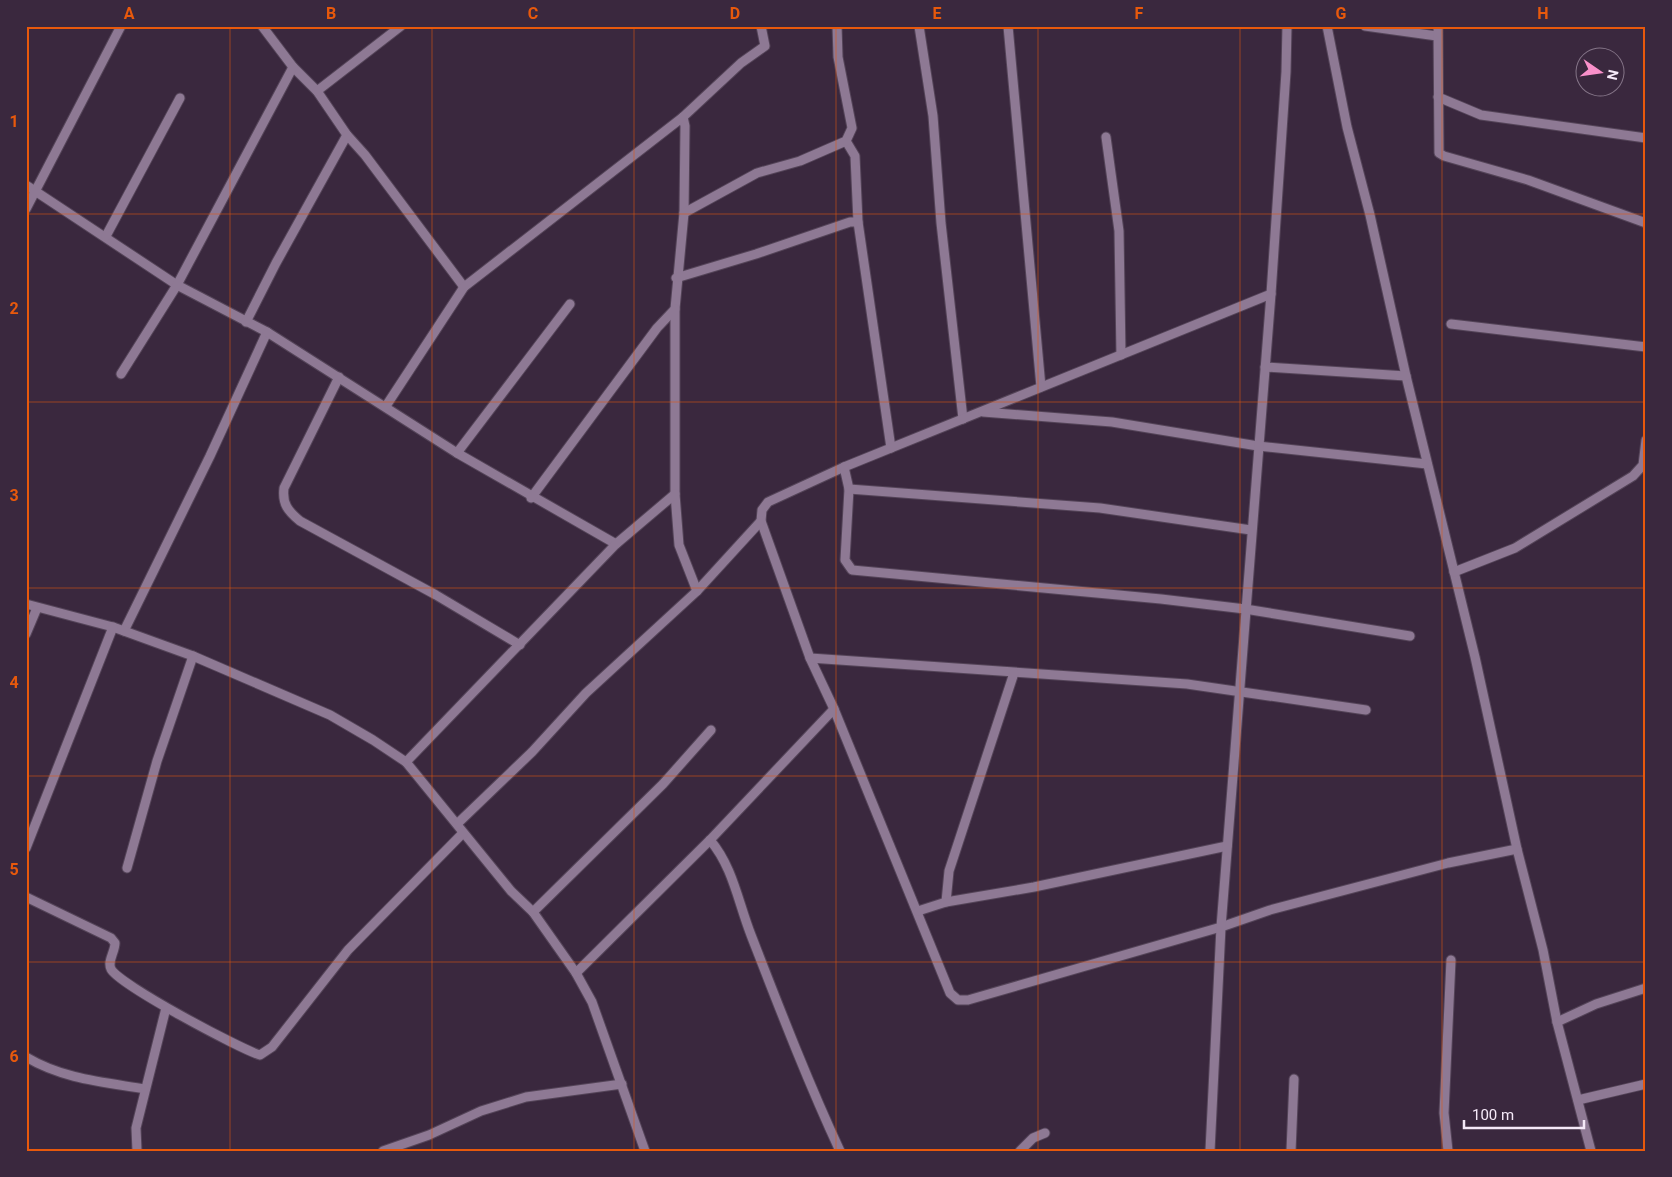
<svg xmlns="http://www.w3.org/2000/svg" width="1672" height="1177" viewBox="0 0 1672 1177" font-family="Roboto,sans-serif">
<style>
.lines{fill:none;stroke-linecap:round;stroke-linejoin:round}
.minor-casing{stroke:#544458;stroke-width:11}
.minor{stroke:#8e7994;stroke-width:9}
.grid{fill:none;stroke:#e8590c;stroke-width:1;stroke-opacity:0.55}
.neatline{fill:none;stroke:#e8590c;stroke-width:2}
.grid-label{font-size:16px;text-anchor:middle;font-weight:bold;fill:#e8590c}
</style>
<rect width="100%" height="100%" fill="#3a283e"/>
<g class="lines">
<g class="minor-casing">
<g id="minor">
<polyline points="262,26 293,67 317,91 347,135 365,155 464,287"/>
<polyline points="919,26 933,116 941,223 963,419"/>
<polyline points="1008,26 1041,387"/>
<polyline points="1327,26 1347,127 1370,215 1406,376 1475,657 1517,849 1543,950 1557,1022 1591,1151"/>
<polyline points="1365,26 1437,36"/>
<polyline points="1438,26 1439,153 1444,156 1528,180 1646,223"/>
<polyline points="317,91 401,26"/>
<polyline points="1438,97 1481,115 1646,138"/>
<polyline points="683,117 685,126 684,213 675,309 675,494 679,545 697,591"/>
<polyline points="1106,137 1119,231 1121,355"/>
<polyline points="846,141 855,156 858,222 891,448"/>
<polyline points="26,185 177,285 267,332 210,456 124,631"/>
<polyline points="26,209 121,26"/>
<polyline points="684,213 757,173 800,161 846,141 852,128 838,57 837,26"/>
<polyline points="106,236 180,98"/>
<polyline points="676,278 756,254 850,222 858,222"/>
<polyline points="1271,294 844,467 768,502 762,510 761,521 810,658 834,709 950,993 958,1000 968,1000 1221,927 1270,910 1448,863 1517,849"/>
<polyline points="246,322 276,263 347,135"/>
<polyline points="1451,324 1646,347"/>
<polyline points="267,332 457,453 616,544"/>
<polyline points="1265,367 1406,376"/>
<polyline points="121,374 177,285 293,67"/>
<path d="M339 377 284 488C282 504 288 511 300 521L436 595 520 645"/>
<polyline points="386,406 464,287 683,117 741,63 765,46 761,26"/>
<polyline points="983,412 1112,422 1258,446 1427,464"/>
<polyline points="457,453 570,304"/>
<polyline points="844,467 849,489 845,560 852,570 1161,599 1245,609 1410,636"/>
<polyline points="849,489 1100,508 1251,530"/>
<polyline points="531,498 657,328 675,309"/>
<polyline points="1454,572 1515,548 1633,476 1643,465 1646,440"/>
<polyline points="26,604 113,627 193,656 330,715 373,740 406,762 511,891 533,912 576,973 592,1002 645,1151"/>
<polyline points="26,634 37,608"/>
<polyline points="810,658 1187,684 1366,710"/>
<polyline points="406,762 616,544 675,494"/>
<polyline points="457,824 532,752 586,693 697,591 761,521"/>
<path d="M710 840C733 867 738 902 751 935 779 1007 807 1080 840 1151"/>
<polyline points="26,848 113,627"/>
<polyline points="127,868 157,761 193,656"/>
<path d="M26 897 111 938 115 943C115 952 107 961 111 969 118 984 240 1049 260 1055L272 1047 348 950 463 833"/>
<polyline points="946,902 949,871 1014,673"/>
<polyline points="918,911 946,902 1034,887 1227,846"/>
<polyline points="533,912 663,784 711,730"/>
<polyline points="576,973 710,840 834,709"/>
<polyline points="1557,1022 1596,1004 1646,988"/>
<path d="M26 1057C63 1079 103 1082 145 1089"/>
<polyline points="1578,1100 1646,1084"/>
<polyline points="137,1151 136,1128 166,1008"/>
<polyline points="383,1151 429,1135 481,1111 526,1097 622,1084"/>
<polyline points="1020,1151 1033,1138 1045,1133"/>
<polyline points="1210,1151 1221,927 1271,294 1286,72 1287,26"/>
<polyline points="1291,1151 1294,1079"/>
<polyline points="1448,1151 1444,1113 1451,960"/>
</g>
</g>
<use href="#minor" class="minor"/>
</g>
<path class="grid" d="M230 26V1151M432 26V1151M634 26V1151M836 26V1151M1038 26V1151M1240 26V1151M1442 26V1151M26 214H1646M26 402H1646M26 588H1646M26 776H1646M26 962H1646"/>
<rect width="1672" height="1177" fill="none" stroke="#3a283e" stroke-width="55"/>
<g transform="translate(1600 72) rotate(103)"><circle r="24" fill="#3a283e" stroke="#857588"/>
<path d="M0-4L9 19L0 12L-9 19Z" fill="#f990ca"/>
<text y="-8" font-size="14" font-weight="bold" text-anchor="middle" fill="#f5e9f8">N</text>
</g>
<path d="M1464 1120v8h120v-8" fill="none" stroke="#f5e9f8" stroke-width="2.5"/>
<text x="1472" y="1120" font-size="15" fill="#f5e9f8" stroke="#3a283e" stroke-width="4" paint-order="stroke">100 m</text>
<rect x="28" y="28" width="1616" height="1122" class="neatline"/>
<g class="grid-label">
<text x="129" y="19">A</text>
<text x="331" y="19">B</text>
<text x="533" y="19">C</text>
<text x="735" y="19">D</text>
<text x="937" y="19">E</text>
<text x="1139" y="19">F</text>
<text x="1341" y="19">G</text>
<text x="1543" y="19">H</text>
<text x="14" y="127">1</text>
<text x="14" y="314">2</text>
<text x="14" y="501">3</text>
<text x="14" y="688">4</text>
<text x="14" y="875">5</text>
<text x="14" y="1062">6</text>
</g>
</svg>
